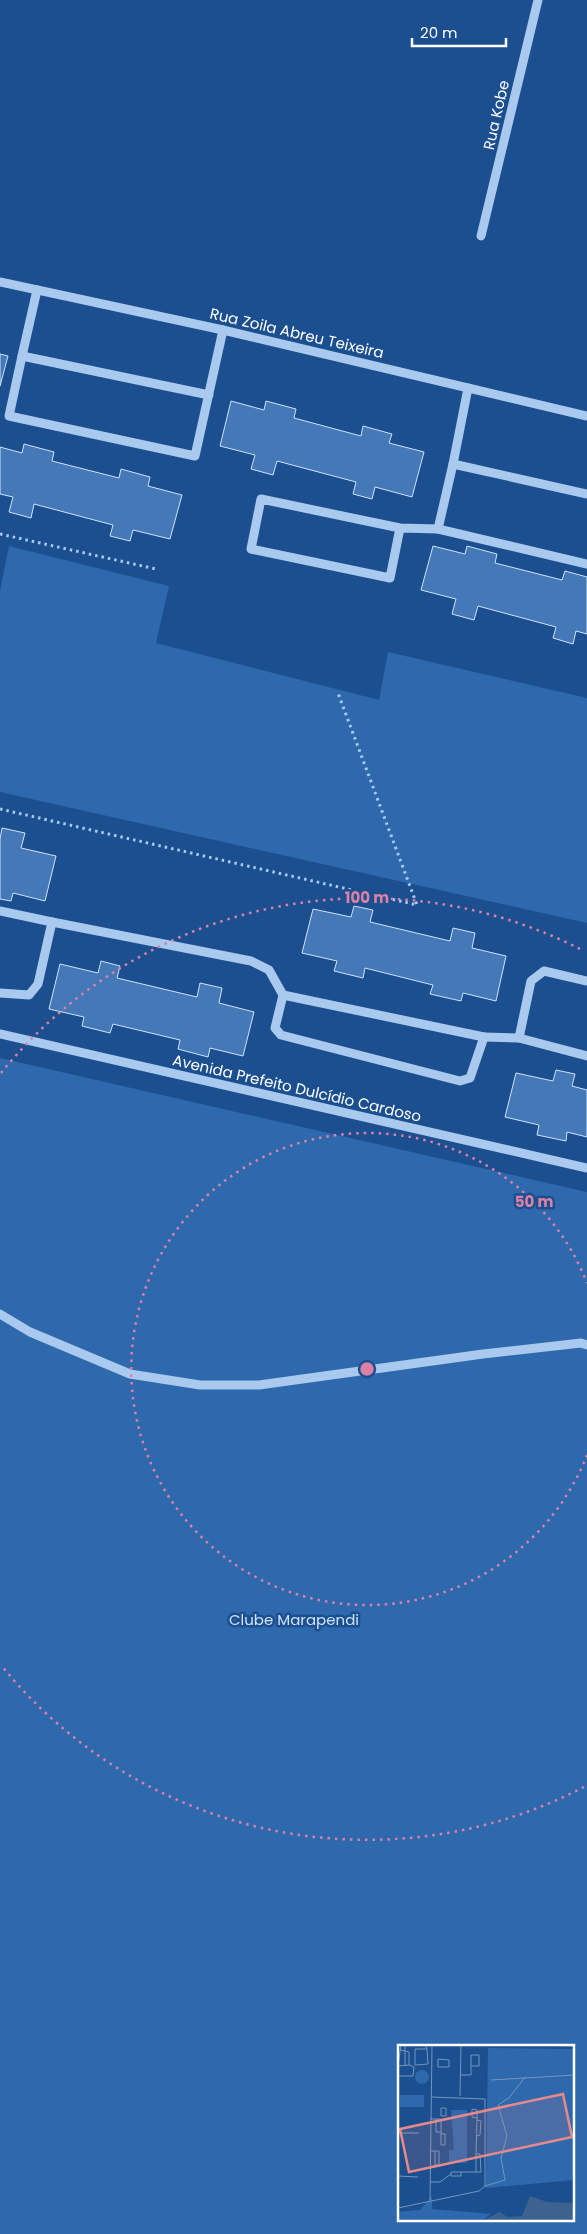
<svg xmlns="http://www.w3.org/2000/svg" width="587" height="2234" viewBox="0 0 587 2234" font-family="Poppins,sans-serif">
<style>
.green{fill:#2e69ad;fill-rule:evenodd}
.building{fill:#4478b7;stroke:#cfe3fa}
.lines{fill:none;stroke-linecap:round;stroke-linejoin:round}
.path{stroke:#a9c9ee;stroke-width:3;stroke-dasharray:2.5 4;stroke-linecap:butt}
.minor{stroke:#a9c9ee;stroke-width:9}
.ring{fill:none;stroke:#dd80a5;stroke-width:2.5;stroke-dasharray:2.5 5}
.labels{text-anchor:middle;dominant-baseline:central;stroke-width:5;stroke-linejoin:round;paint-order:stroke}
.street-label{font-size:15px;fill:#fff;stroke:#1b4f8f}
.park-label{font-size:15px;fill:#cfe3fa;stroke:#1b4f8f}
.inset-road{fill:none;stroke:#7695bc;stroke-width:1}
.view{fill:#e88989;fill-opacity:0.15;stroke:#e88989;stroke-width:2.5}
.inset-edge{fill:none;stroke:#fff;stroke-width:2.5}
.centre{fill:#dd80a5;stroke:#1b4f8f;stroke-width:2.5}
.ring-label{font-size:15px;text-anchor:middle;font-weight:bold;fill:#dd80a5;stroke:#1b4f8f;stroke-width:5;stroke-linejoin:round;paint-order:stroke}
</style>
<rect width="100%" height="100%" fill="#1b4f8f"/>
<g class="green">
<polygon points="9,546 169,586 156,643 379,700 388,652 587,698 587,923 0,792 0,591"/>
<path d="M0 1058 587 1192V2234H0ZM400 2046H573V2220H400Z"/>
</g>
<g class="building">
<polygon points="0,354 8,356 0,386"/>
<polygon points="231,401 264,410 266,401 296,409 294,418 361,436 363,426 392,434 389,443 424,452 412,497 375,487 372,499 353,494 356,482 277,461 273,475 251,469 255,455 220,446"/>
<polygon points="24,444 54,452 52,461 119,478 121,469 150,477 148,486 182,495 170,539 133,530 130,541 110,536 113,525 34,504 31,518 9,512 13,497 0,494 0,447 22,453"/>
<polygon points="433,546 465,554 467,546 497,554 495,563 562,580 565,571 587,577 587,634 576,631 573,644 553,638 556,627 478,606 474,620 452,614 456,599 421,590"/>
<polygon points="2,828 25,833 21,848 56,856 45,901 13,893 11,901 0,899 0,839"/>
<polygon points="354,906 373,910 370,922 450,941 453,928 475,933 472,948 506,956 496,1001 463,993 461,1001 430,994 433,985 365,968 363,978 334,971 337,961 302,953 313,909 351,917"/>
<polygon points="101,961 120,966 117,978 197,997 200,983 222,988 219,1003 254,1012 243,1056 210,1048 208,1057 178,1049 180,1040 113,1024 110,1033 82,1026 84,1017 49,1009 60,964 98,973"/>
<polygon points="556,1070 575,1074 572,1086 587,1090 587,1137 567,1132 566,1141 537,1135 539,1125 505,1117 516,1073 553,1081"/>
</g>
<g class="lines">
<g class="path">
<polyline points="0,534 156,569"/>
<polyline points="0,809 417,905 338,693"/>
</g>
<g class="minor">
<polyline points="481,236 538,0"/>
<polyline points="0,282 223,330 587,416"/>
<polyline points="22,356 37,290"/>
<polyline points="209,395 22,356 9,416 195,456 223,330"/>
<polyline points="453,464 468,388"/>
<polyline points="587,494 453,464 438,529 587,564"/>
<polyline points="400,528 390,578 251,549 261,499 400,528 438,529"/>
<polyline points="0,911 52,922 38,984 29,995 0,993"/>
<polyline points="52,922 251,961 269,970 283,995 275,1028 281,1035 460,1081 470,1078 484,1037 283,995"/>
<polyline points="0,1034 587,1168"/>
<polyline points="484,1037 519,1038 587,1056"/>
<polyline points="519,1038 531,981 544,971 587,981"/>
<polyline points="0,1314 30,1332 130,1374 200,1385 259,1385 483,1354 581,1343 587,1345"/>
</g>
</g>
<g class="ring">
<path d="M587 1455A236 236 0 1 1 587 1283"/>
<path d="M584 1787A471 471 0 0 1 1 1665M1 1073A471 471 0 0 1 584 951"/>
</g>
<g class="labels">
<g class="street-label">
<text transform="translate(496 115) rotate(-77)">Rua Kobe</text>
<text transform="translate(297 333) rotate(13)">Rua Zoila Abreu Teixeira</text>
<text transform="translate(297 1088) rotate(13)">Avenida Prefeito Dulcídio Cardoso</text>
</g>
<g class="park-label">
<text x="294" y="1619">Clube Marapendi</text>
</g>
</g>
<g transform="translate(398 2045)">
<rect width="176" height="176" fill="#1b4f8f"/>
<path d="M90 3 176 4V135L88 143ZM17 32a7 7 0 1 1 14 0a7 7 0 1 1-14 0ZM2 50H26V62H2ZM53 65H69V118H51V105H56ZM34 151V164L93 169 84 176H0V167L22 165Z" fill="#2e69ad"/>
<path d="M132 151 149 157 176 158V176H84L101 167 110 172 124 171Z" fill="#3c6290"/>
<path class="inset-road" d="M27 0 29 4 30 19 17 20V4H29M141 0 177 1M73 10H81V21H73ZM40 14 51 15V22H40ZM0 21 11 20V7L3 5M0 21 3 0M7 21V0M63 30H73V21M0 31H15L16 22 11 20M93 35 177 30M62 51 63 0M43 63H48V71H43ZM79 73 74 72V64L79 65V75M32 74H43V87H38V74M43 87V100H47V89H43M0 88H21M79 91 82 90 83 76M32 106H41V120H37V106M78 109 79 75 83 76M53 127H63V131H53ZM63 127H83L82 109H78V127M0 131 20 132M32 137H42L53 129M87 141 107 135 103 113 109 91 100 60 111 53 127 32M32 155 34 0M0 163 81 146 87 141V54L33 52"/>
<path class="view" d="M165 49 174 92 11 127 2 84Z"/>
<rect width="176" height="176" class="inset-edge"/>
</g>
<circle cx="367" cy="1369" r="8" class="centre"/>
<g class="ring-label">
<text x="367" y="903">100 m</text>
<text x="534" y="1207">50 m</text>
</g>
<path d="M412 38v8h94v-8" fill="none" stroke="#ffffff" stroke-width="2.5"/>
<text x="420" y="38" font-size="15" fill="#ffffff" stroke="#1b4f8f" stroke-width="4" paint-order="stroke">20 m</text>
</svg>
